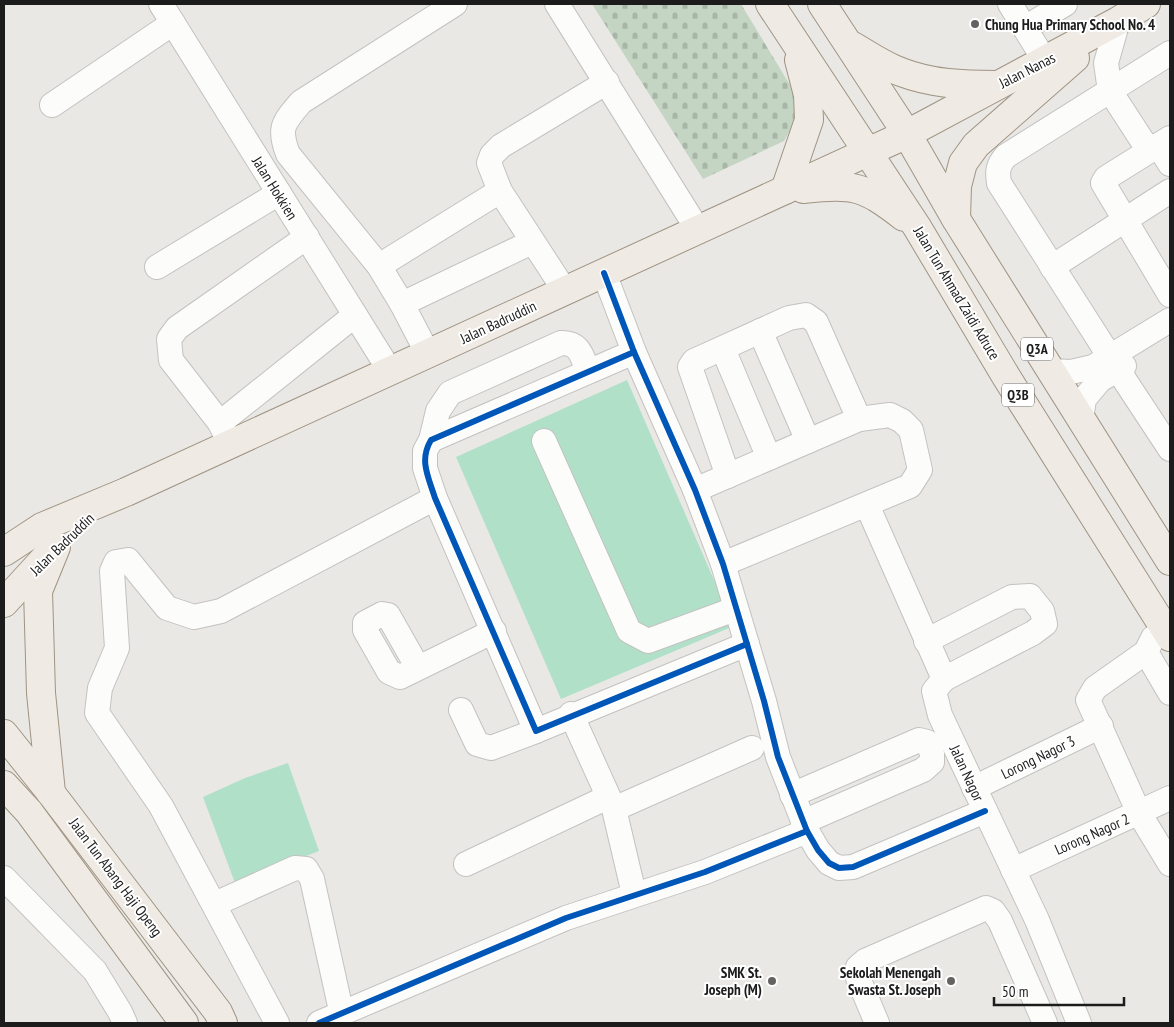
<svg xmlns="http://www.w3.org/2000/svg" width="1174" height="1027" viewBox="0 0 1174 1027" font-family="'PT Sans Narrow',sans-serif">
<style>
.cemetery{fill:url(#cemetery-stones)}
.pitch{fill:#b1e0c9}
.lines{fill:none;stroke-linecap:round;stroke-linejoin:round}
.minor-casing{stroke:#c3c2c1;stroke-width:26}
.major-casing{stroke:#9f9483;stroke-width:30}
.minor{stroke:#fcfcfb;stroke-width:24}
.major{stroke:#efeae3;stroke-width:28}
.cycleway-casing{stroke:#fff;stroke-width:9}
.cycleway{stroke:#0057b8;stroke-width:6}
.poi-dot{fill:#646362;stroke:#fff;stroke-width:2}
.labels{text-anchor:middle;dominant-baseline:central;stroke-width:4;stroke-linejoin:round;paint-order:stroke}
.shield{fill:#fff;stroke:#606060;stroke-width:1}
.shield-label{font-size:14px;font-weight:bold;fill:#1c1c1c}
.poi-label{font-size:15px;font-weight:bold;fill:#1c1c1c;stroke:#fff;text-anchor:end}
.street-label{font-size:15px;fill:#1c1c1c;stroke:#fff}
</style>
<defs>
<pattern id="cemetery-stones" width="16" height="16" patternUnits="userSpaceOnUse" patternTransform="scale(1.25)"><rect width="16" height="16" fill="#c4d5c3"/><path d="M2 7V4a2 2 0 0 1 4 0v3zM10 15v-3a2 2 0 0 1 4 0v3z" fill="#a8b6a7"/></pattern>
</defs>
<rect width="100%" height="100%" fill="#eae8e5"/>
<polygon class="cemetery" points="592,4 741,4 796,95 796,120 784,141 703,179"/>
<g class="pitch">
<polygon points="627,380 734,626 561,699 456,457"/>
<polygon points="288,763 319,851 235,883 203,797 245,778"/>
</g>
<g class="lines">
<g class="minor-casing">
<g id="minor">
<polyline points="161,4 390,371"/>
<polyline points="557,4 698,230"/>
<polyline points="1010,4 1045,61"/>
<polyline points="1118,21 1106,63 1110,91 1149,151"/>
<polyline points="1025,28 1065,4"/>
<polyline points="52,105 173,23"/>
<polyline points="1170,138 1106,178 1103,183 1170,295"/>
<polyline points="1158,145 1170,164"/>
<polyline points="379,266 500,191"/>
<polyline points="157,267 279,193"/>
<polyline points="1052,267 1170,191"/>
<polyline points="604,273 634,352 695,490 723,564 764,701 778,757 807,831 818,850 829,863 839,868 853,867 985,811"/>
<polyline points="565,291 500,191 489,163 492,155 501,146 607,82"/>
<polyline points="402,304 532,242"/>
<polyline points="760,331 808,441"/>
<polyline points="723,349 769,458"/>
<path d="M428 354 402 304 379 266 288 154C278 128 283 123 301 102L455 4"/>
<path d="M1110 357 999 183C997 171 998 165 1006 156L1170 53"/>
<polyline points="1118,370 1170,449"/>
<path d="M588 371C582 357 580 342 561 343L450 393 438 411 431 440 425 451V468L435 498 536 731 747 644"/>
<polyline points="1050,371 1071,372 1093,367 1170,320"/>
<polyline points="1081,420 1084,399 1100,380 1124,366"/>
<polyline points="220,423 355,315"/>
<polyline points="431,440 634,352"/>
<polyline points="544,441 629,631 648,641 735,609"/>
<polyline points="230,444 220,423 171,360 169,339 177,328 307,237"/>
<polyline points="728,476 690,367 694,361 789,318 806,315 816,322 859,419"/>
<polyline points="695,490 859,419 890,415 902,421 911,430 920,470 910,486 723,564"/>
<polyline points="867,505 944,679 934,691 940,715 1037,920 1079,1023"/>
<polyline points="1153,638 1146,652 1170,693"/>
<polyline points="926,641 1012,597 1030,596 1042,611 1045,624 1033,633 944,679"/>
<polyline points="1146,652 1095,688 1088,700 1139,813 1170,864"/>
<polyline points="418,668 388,615 382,614 365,623 365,630 389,672 400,677 494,631"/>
<polyline points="461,710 477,744 491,748 536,731"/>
<polyline points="571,714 614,809 634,894"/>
<polyline points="974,788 1101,726"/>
<polyline points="792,795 919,740 927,742 932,753 932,762 923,770 803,822"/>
<polyline points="614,809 752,748"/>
<polyline points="466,864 608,797"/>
<polyline points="1013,870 1170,798"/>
<polyline points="4,878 95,971 120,1012 125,1023"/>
<polyline points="215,904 295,868 306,869 312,879 342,1015"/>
<polyline points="277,1023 161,806 97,713 100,688 117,648 112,571 116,562 128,560 167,608 194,617 221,611 435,498"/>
<polyline points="319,1023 566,918 705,872 807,831"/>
<polyline points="877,1023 858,978 858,967 865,961 986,908 993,911 1000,921 1045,1023"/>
</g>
</g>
<g class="major-casing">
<g id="major">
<polyline points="770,4 917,227 1007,378 1170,637"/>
<polyline points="822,4 907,134 956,219 1170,561"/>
<path d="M853 46C868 55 884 66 901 72 932 84 963 85 997 85"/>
<path d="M803 189C855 184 862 185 904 217"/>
<polyline points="785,190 809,120 808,95 799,60"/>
<polyline points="956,219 957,186 963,163 976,145 1075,58"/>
<polyline points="4,552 42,527 126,492 907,134 1118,21 1146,4"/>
<polyline points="4,603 46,557"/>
<polyline points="4,734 51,793 218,1012 223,1023"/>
<polyline points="4,785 29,812 184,1023"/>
<polyline points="51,793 41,693 38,591 56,547"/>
</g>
</g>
<use href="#minor" class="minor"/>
<use href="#major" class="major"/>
<g class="cycleway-casing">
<g id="cycleway">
<polyline points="604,273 634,352 695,490 723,564 764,701 778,757 807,831 818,850 829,863 839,868 853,867 985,811"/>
<path d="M634 352 431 440C419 460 428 476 435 498L536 731 747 644"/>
<polyline points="319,1023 566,918 705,872 807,831"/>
</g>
</g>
<use href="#cycleway" class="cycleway"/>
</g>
<g class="poi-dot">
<circle cx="975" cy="24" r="5"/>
<circle cx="772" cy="981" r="5"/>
<circle cx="951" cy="981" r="5"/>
</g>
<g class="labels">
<g class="shield">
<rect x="1021" y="337.5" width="32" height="23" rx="4"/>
<rect x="1002" y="383.5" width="32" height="23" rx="4"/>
</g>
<g class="shield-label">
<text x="1037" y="349">Q3A</text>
<text x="1018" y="395">Q3B</text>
</g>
<g class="poi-label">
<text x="985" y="24" text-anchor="start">Chung Hua Primary School No. 4</text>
<text x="762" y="972">SMK St.<tspan x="762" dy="17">Joseph (M)</tspan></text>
<text x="941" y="972">Sekolah Menengah<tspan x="941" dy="17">Swasta St. Joseph</tspan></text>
</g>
<g class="street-label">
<text transform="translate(1027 70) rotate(-27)">Jalan Nanas</text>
<text transform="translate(275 188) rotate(58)">Jalan Hokkien</text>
<text transform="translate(957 293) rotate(59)">Jalan Tun Ahmad Zaidi Adruce</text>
<text transform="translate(498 322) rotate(-25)">Jalan Badruddin</text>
<text transform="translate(62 544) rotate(-44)">Jalan Badruddin</text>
<text transform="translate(1038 757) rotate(-26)">Lorong Nagor 3</text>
<text transform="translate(967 773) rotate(65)">Jalan Nagor</text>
<text transform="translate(1092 834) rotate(-24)">Lorong Nagor 2</text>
<text transform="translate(116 877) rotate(53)">Jalan Tun Abang Haji Openg</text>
</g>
</g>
<rect width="1174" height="1027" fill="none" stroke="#1c1c1c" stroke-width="10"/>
<path d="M994 997v8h130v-8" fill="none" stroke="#1c1c1c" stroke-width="2.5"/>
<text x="1002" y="997" font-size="15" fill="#1c1c1c" stroke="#ffffff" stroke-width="4" paint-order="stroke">50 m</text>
</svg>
